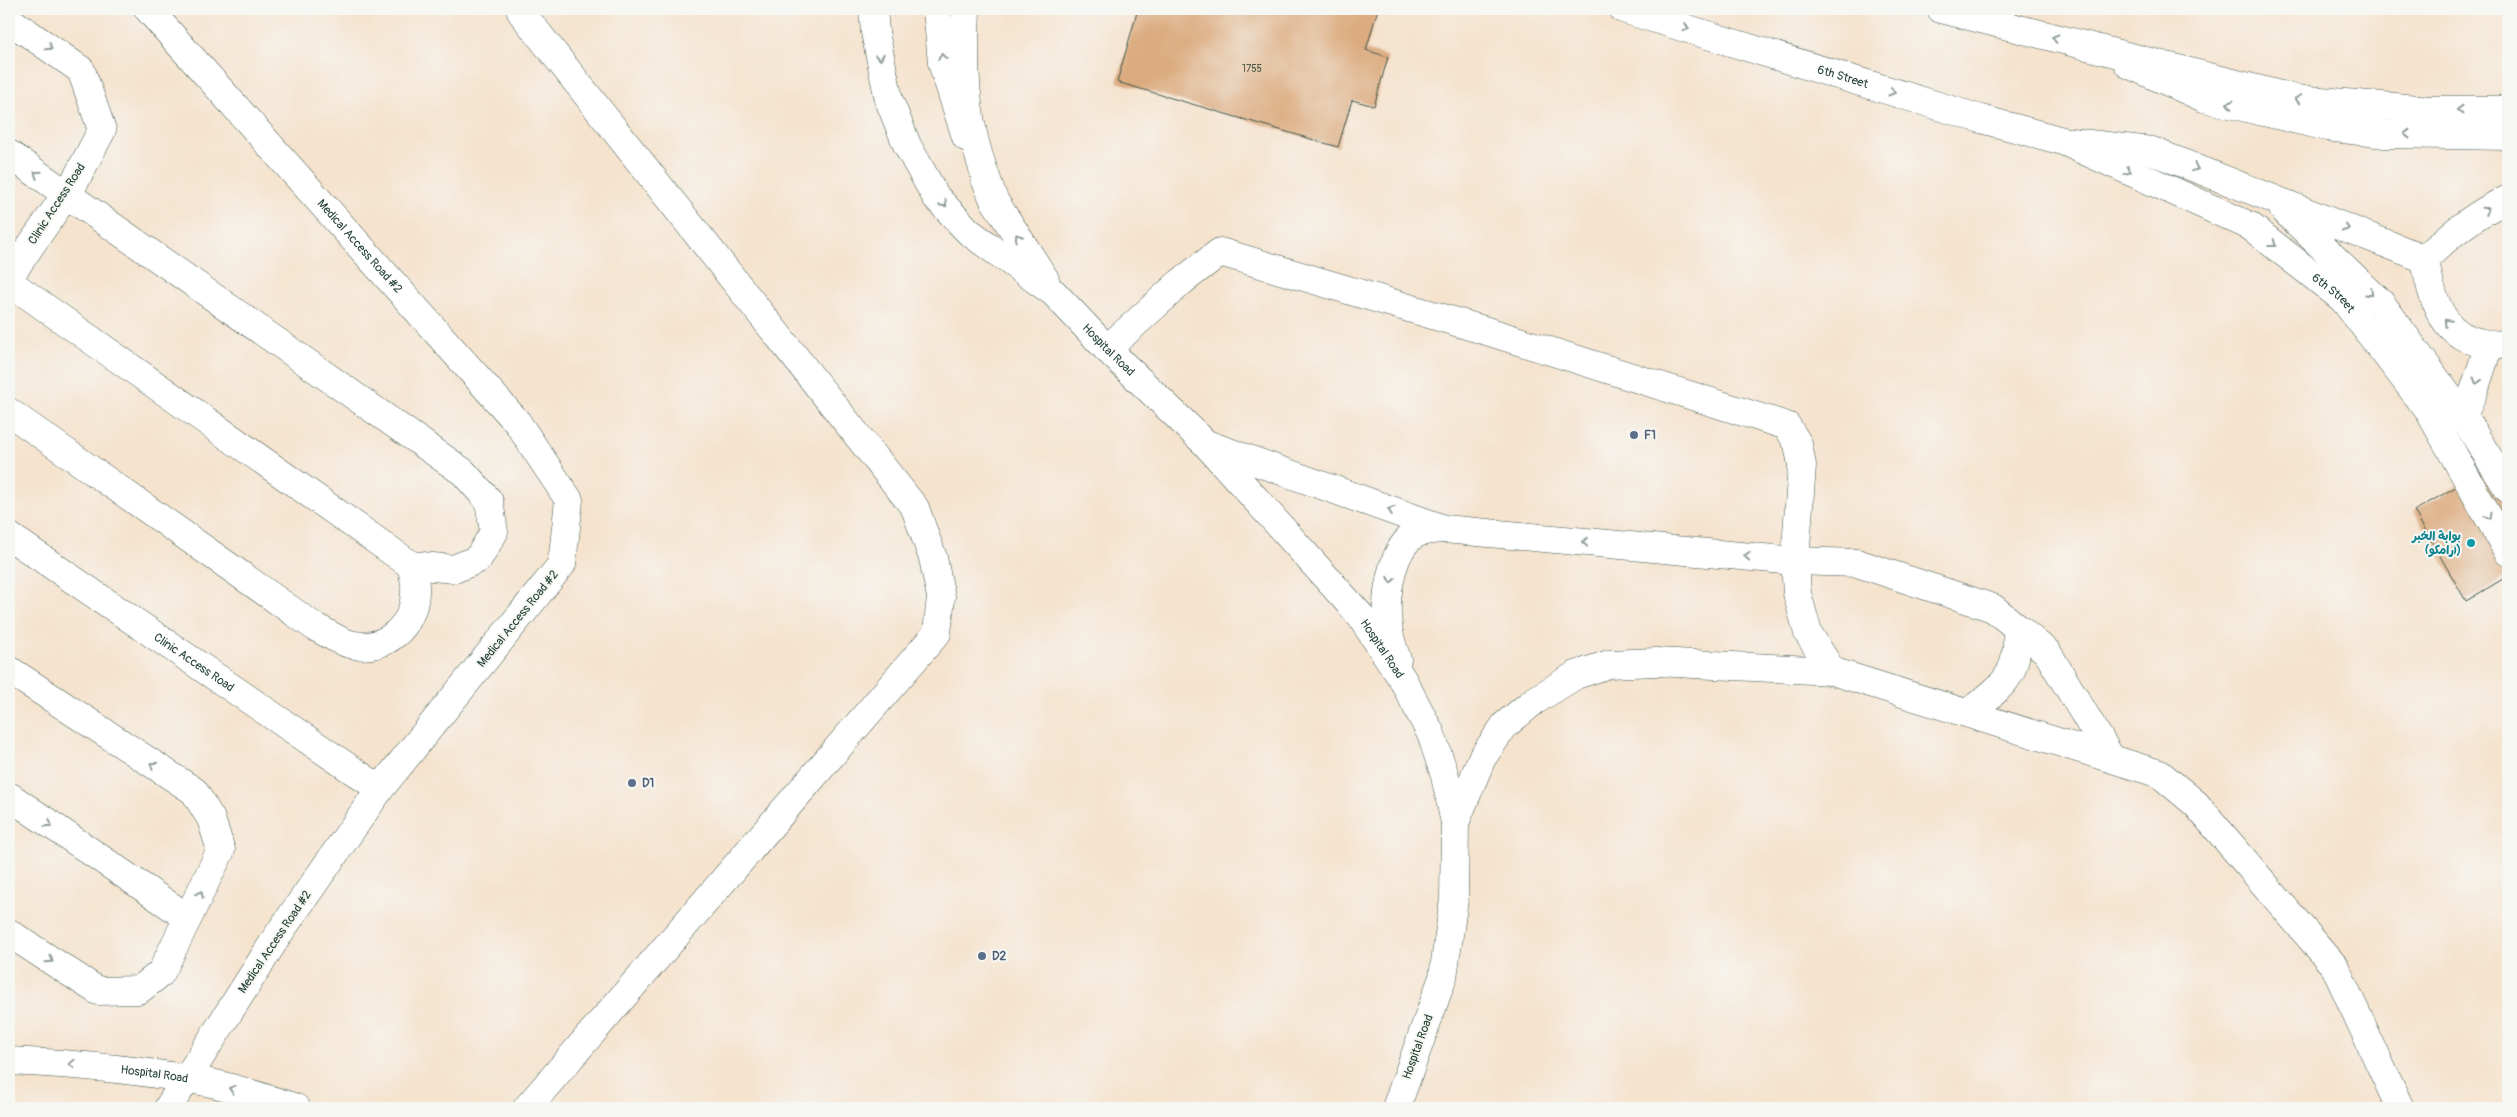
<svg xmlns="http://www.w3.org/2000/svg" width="2517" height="1117" viewBox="0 0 2517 1117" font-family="Pangolin,'Playpen Sans Arabic',sans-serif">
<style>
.building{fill:#dcab7f}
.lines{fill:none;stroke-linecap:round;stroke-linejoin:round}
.minor-casing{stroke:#3f564b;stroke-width:29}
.major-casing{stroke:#3f564b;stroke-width:29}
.minor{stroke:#fff;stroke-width:28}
.major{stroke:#fff;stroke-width:28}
.oneway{stroke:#8f9e9a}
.service-dot{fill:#5c6f8a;stroke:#f6f6f2;stroke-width:2}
.culture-dot{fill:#0f9aa8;stroke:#f6f6f2;stroke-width:2}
.labels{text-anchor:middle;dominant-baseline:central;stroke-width:4;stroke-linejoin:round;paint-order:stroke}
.number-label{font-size:10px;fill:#4e5847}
.street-label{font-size:12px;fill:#1f3d34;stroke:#f6f6f2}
.service-label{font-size:12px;font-weight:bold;fill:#4e5e75;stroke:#f6f6f2;text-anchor:start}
.culture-label{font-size:12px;font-weight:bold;fill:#0d838f;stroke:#f6f6f2;text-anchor:end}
</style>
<rect width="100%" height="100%" fill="#f6f6f2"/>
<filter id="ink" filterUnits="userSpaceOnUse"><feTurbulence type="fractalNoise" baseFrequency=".02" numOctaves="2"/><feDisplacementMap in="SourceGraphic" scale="10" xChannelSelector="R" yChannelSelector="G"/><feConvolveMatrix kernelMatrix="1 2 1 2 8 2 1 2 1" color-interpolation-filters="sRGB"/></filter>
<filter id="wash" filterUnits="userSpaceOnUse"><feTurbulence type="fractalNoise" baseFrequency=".0096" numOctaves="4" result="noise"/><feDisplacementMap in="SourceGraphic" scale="20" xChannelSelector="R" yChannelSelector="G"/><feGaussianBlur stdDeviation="1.12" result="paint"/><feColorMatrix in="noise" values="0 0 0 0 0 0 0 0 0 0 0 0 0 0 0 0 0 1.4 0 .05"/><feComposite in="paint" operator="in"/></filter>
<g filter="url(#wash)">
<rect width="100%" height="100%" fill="#f5e3ce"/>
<g id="blocks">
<g class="building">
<polygon points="1138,9 1378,9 1366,50 1388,57 1374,106 1352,100 1338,147 1117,82"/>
<polygon points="2508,457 2508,576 2466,601 2414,511"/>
</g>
</g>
</g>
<g filter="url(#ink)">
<use href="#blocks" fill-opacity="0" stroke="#3f564b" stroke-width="1"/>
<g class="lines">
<g class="minor-casing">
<g id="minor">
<path id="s1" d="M148 9 517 422 569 500 562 564 380 789 280 932 168 1108"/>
<path id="s2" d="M873 9 875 32 889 100 907 145 936 197 969 232 1054 293 1107 349 1206 444 1359 614 1403 680 1431 734 1445 776 1455 823 1454 899 1443 977 1396 1108"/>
<polyline points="937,9 942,63 966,137"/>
<polyline points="521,12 915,508 933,558 941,597 937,633 527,1108"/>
<polyline points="9,20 81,70 102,130 74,183 9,277"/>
<polyline points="2128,64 2204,98 2327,127 2385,134 2508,136"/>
<path d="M2071 142 2152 151 2425 259C2450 234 2476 213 2508 199"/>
<polyline points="9,154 463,472 489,501 494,532 478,559 454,569 411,565 9,282"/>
<polyline points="985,179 994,200 1045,279"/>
<polyline points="2283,209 2381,303 2463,416 2508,489"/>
<path d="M2425 259C2433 310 2448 349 2508 344"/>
<polyline points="1107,349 1181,282 1220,252 1490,332 1787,426 1798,444 1802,465 1795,561 1797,593 1808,633 1832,671"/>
<path d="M9 412 315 627C326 632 338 641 350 644 385 653 414 626 415 592 416 583 413 573 411 565"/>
<polyline points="2463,416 2474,391 2489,345"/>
<polyline points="1209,445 1444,529 1795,561 1857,563 1993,608 2047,652 2111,758"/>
<path id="s3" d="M9 536 380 789"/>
<path d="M1397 659C1393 648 1389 636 1388 625 1384 599 1391 550 1414 535 1423 529 1435 530 1444 529"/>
<polyline points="9,670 194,791 211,819 221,850 161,973 139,990 98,991 9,933"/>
<path d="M1969 712C2004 685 2019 676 2017 628"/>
<polyline points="9,796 188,918"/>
<polyline points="1455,823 1482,758 1505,725 1534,701 1576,675 1609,664 1656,662 1832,671 2160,774 2196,804 2335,967 2400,1108"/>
<path id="s4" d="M9 1061C77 1064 144 1070 211 1083 240 1089 268 1099 296 1108"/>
</g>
</g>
<g class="major-casing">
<g id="major">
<path d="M966 9C964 53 964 95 974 138 979 159 987 180 994 200"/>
<path id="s5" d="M1623 9 1981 119 2063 141 2250 226 2343 299 2429 411 2508 552"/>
<polyline points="1941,9 2296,99 2431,110 2508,110"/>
</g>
</g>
<use href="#minor" class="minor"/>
<use href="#major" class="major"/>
</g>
<defs><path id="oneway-chevron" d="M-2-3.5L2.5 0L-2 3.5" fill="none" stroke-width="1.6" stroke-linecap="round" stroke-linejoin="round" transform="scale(1.25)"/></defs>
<g class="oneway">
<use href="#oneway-chevron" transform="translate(1686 28) rotate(17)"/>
<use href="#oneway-chevron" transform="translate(2055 38) rotate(-166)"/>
<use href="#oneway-chevron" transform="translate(49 47) rotate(35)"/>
<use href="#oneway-chevron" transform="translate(880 57) rotate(79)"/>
<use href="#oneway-chevron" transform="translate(942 57) rotate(-97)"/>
<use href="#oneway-chevron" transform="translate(1892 92) rotate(17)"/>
<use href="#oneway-chevron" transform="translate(2298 99) rotate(-171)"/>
<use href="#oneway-chevron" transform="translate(2230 104) rotate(-167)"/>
<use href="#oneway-chevron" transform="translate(2460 110) rotate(180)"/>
<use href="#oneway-chevron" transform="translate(2407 134) rotate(-180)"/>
<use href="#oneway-chevron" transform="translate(2195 168) rotate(22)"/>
<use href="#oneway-chevron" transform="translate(2128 171) rotate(24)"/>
<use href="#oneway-chevron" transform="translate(37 174) rotate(-145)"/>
<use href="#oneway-chevron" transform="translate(944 204) rotate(47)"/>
<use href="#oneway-chevron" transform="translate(2486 210) rotate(-33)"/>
<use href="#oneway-chevron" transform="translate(2346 228) rotate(21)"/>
<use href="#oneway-chevron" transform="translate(1018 237) rotate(-123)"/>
<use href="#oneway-chevron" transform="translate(2273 244) rotate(38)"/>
<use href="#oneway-chevron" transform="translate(2370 293) rotate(44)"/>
<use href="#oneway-chevron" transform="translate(2447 322) rotate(-133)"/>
<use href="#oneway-chevron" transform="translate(2477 381) rotate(107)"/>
<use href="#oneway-chevron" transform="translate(1391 510) rotate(-160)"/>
<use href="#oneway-chevron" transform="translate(2489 516) rotate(60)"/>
<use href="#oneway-chevron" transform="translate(1585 542) rotate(-175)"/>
<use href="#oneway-chevron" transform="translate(1747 556) rotate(-175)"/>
<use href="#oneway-chevron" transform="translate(1391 580) rotate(100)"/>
<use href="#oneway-chevron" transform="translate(153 765) rotate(-147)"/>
<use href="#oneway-chevron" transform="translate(49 824) rotate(34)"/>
<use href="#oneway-chevron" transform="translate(200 894) rotate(-64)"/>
<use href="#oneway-chevron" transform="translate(50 960) rotate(33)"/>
<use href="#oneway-chevron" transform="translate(72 1064) rotate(-177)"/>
<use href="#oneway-chevron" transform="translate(232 1089) rotate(-164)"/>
</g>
</g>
<g class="service-dot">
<circle cx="1634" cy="435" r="5"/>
<circle cx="632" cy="783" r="5"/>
<circle cx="982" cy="956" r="5"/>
</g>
<circle class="culture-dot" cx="2471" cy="543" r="5"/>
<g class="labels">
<g class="number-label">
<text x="1252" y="69">1755</text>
</g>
<g class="street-label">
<text stroke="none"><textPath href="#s5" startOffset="230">6th Street</textPath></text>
<text transform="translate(57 204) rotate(-57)">Clinic Access Road</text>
<text stroke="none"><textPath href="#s1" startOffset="318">Medical Access Road #2</textPath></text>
<text stroke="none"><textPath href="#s5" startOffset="772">6th Street</textPath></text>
<text stroke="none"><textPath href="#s2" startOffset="432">Hospital Road</textPath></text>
<text transform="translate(518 619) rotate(-51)">Medical Access Road #2</text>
<text stroke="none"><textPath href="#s2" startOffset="838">Hospital Road</textPath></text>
<text stroke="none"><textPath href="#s3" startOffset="224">Clinic Access Road</textPath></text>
<text transform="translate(275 942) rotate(-56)">Medical Access Road #2</text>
<text transform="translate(1418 1047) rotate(-70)">Hospital Road</text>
<text stroke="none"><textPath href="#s4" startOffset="146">Hospital Road</textPath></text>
</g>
<g class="service-label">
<text x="1644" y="435">F1</text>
<text x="642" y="783">D1</text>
<text x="992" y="956">D2</text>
</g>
<g class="culture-label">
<text x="2461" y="536">بوابة الخبر<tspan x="2461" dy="14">(ارامكو)</tspan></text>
</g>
</g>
<rect width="2517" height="1117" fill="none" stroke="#f6f6f2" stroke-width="30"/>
</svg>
